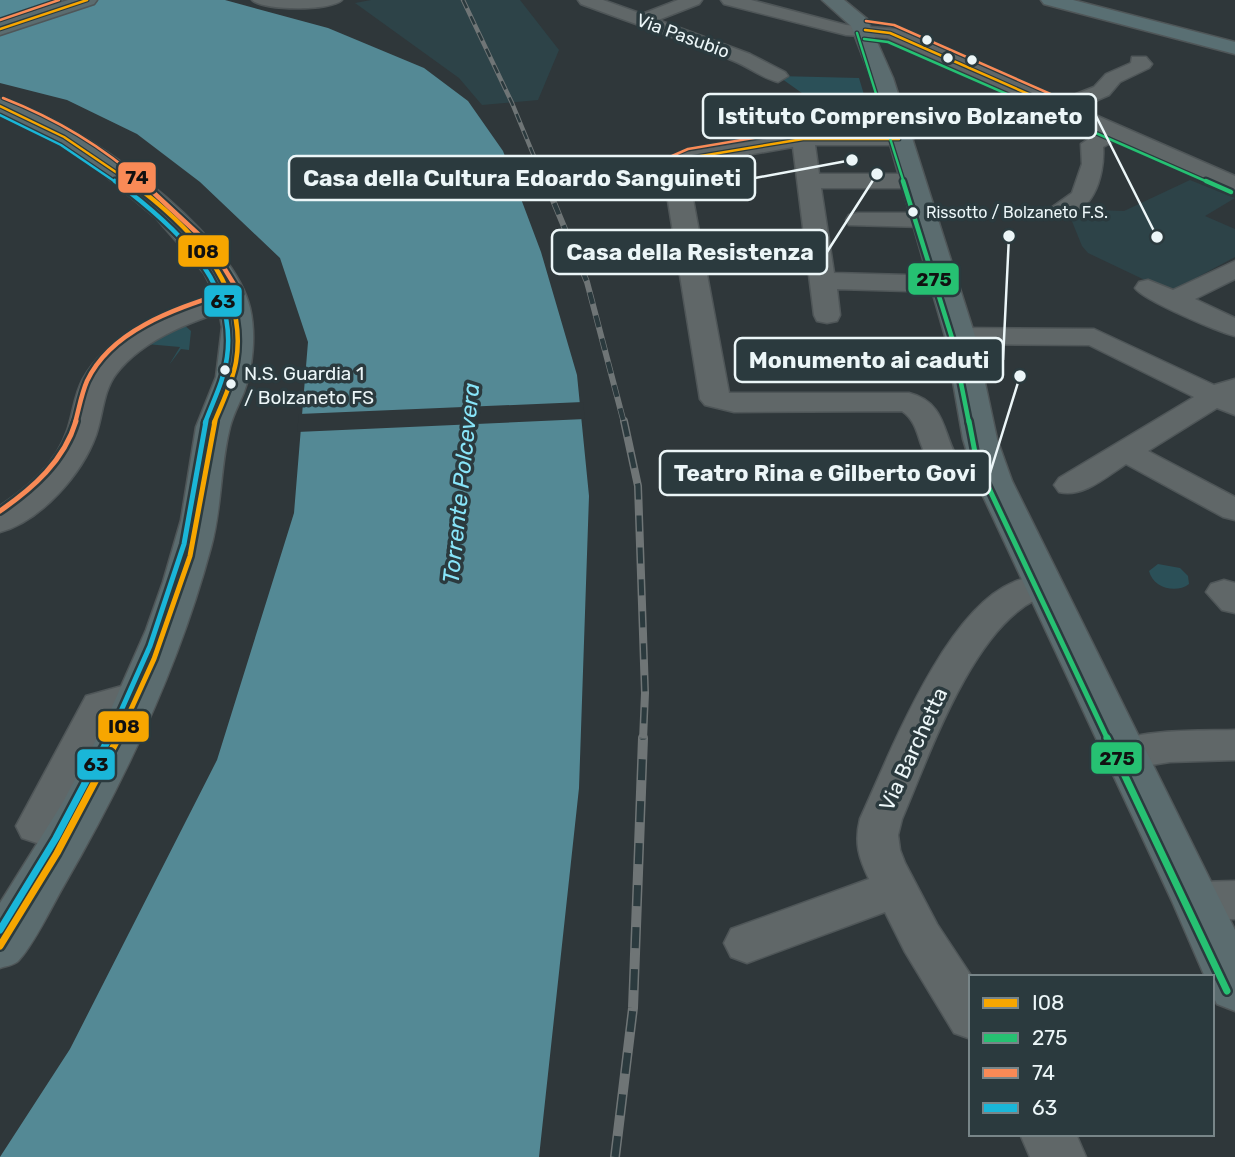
<svg xmlns="http://www.w3.org/2000/svg" width="1235" height="1157" viewBox="0 0 1235 1157" font-family="Rubik,sans-serif">
<style>
.built{fill:#2d4348}
.green{fill:#2b5058}
.water{fill:#548995}
.pier{fill:#2f373a}
.lines{fill:none;stroke-linecap:round;stroke-linejoin:round}
.minor-casing{stroke:#4f5658;stroke-width:3}
.major-casing{stroke:#4f5658;stroke-width:3}
.highway-casing{stroke:#4f5658;stroke-width:3}
.minor{fill:#606768;fill-rule:evenodd}
.major{fill:#5b6c6f;fill-rule:evenodd}
.highway{fill:#596f73;fill-rule:evenodd}
.rail-far3-casing{stroke:#6f7576;stroke-width:4.5}
.rail-far2-casing{stroke:#6f7576;stroke-width:6}
.rail-far1-casing{stroke:#6f7576;stroke-width:8}
.rail-casing{stroke:#6f7576;stroke-width:10}
.rail-far3{stroke:#2b3a3e;stroke-width:2.5;stroke-dasharray:9;stroke-linecap:butt}
.rail-far2{stroke:#2b3a3e;stroke-width:4.5;stroke-dasharray:12;stroke-linecap:butt}
.rail-far1{stroke:#2b3a3e;stroke-width:5;stroke-dasharray:16;stroke-linecap:butt}
.rail{stroke:#2b3a3e;stroke-width:7;stroke-dasharray:21;stroke-linecap:butt}
.bus-1-far3-casing{stroke:#2b3a3e;stroke-width:5}
.bus-1-far2-casing{stroke:#2b3a3e;stroke-width:9}
.bus-1-far1-casing{stroke:#2b3a3e;stroke-width:10}
.bus-1-casing{stroke:#2b3a3e;stroke-width:12}
.bus-2-far3-casing{stroke:#2b3a3e;stroke-width:5}
.bus-2-far2-casing{stroke:#2b3a3e;stroke-width:9}
.bus-2-far1-casing{stroke:#2b3a3e;stroke-width:10}
.bus-2-casing{stroke:#2b3a3e;stroke-width:12}
.bus-3-far2-casing{stroke:#2b3a3e;stroke-width:5}
.bus-3-far1-casing{stroke:#2b3a3e;stroke-width:9}
.bus-3-casing{stroke:#2b3a3e;stroke-width:10}
.bus-4-far3-casing{stroke:#2b3a3e;stroke-width:5}
.bus-4-far2-casing{stroke:#2b3a3e;stroke-width:9}
.bus-4-far1-casing{stroke:#2b3a3e;stroke-width:10}
.bus-4-casing{stroke:#2b3a3e;stroke-width:12}
.bus-1-far3{stroke:#f7a600;stroke-width:2.5}
.bus-1-far2{stroke:#f7a600;stroke-width:4.5}
.bus-1-far1{stroke:#f7a600;stroke-width:5}
.bus-1{stroke:#f7a600;stroke-width:7}
.bus-2-far3{stroke:#26c172;stroke-width:2.5}
.bus-2-far2{stroke:#26c172;stroke-width:4.5}
.bus-2-far1{stroke:#26c172;stroke-width:5}
.bus-2{stroke:#26c172;stroke-width:7}
.bus-3-far2{stroke:#f98a56;stroke-width:2.5}
.bus-3-far1{stroke:#f98a56;stroke-width:4.5}
.bus-3{stroke:#f98a56;stroke-width:5}
.bus-4-far3{stroke:#1ab6d8;stroke-width:2.5}
.bus-4-far2{stroke:#1ab6d8;stroke-width:4.5}
.bus-4-far1{stroke:#1ab6d8;stroke-width:5}
.bus-4{stroke:#1ab6d8;stroke-width:7}
.bus-dot{fill:#ecf6f8;stroke:#2b3a3e;stroke-width:2.5}
.labels{text-anchor:middle;dominant-baseline:central;stroke-width:7;stroke-linejoin:round;paint-order:stroke}
.far-bus-label{font-size:16px;fill:#ecf6f8;stroke:#2b3a3e;text-anchor:start}
.far-street-label{font-size:18px;fill:#ecf6f8;stroke:#2b3a3e}
.bus-label{font-size:19px;fill:#ecf6f8;stroke:#2b3a3e;text-anchor:start}
.street-label{font-size:21px;fill:#ecf6f8;stroke:#2b3a3e}
.water-label{font-size:23px;font-style:italic;fill:#88e5f9;stroke:#2b3a3e}
.leader{fill:none;stroke:#ecf6f8;stroke-width:2.5}
.callout-dot{fill:#ecf6f8;stroke:#2b3a3e;stroke-width:2.5}
.callout{fill:#2b3a3e;stroke:#ecf6f8;stroke-width:2.5}
.callout-label{font-size:23px;text-anchor:middle;font-weight:bold;fill:#ecf6f8}
.line-badge{stroke:#2b3a3e;stroke-width:2.5}
.pale-badge-label{font-size:19px;text-anchor:middle;font-weight:bold;fill:#111}
</style>
<rect width="100%" height="100%" fill="#2f373a"/>
<g class="built">
<polygon points="371,0 520,0 559,50 538,100 482,105 459,78 355,3"/>
<polygon points="1190,180 1235,198 1205,216 1235,229 1235,257 1170,292 1088,253 1082,246 1067,209 1124,211"/>
</g>
<g class="green">
<polygon points="778,76 859,78 874,128 851,128"/>
<polygon points="183,324 191,331 189,350 181,349 169,365 180,347 146,344"/>
<path d="M1158 564 1180 568 1188 576 1189 584C1176 594 1153 588 1149 571Z"/>
</g>
<polygon class="water" points="0,0 225,0 328,28 424,68 468,101 503,151 541,252 577,375 589,496 579,788 539,1157 0,1157 70,1049 217,760 294,513 308,342 280,258 200,182 137,134 67,100 0,83"/>
<polygon class="pier" points="583,402 585,419 297,432 299,414"/>
<g class="lines">
<g class="minor-casing">
<g id="minor">
<path d="M252 0H342C331 11 263 11 252 0Z"/>
<path d="M578 0H603L642 14 678 0H702L699 4 658 20 750 54 785 72 788 76 778 82C762 78 749 67 734 61 683 40 632 23 581 4Z"/>
<path d="M721 0H751L846 25 896 29 1061 100 1094 87 1106 74 1131 63 1132 57H1146L1152 64 1149 68 1120 82 1109 95 1079 108 1235 176V191L1116 140 1103 147C1105 175 1092 222 1055 213L1051 208 1072 193 1082 164 1081 144 1099 132 1050 110 930 131 899 145H815L819 174H913L921 176 924 181 921 186 913 188H821L834 273 943 276 952 278 956 284 952 290 943 292 837 289 840 315 837 321 827 323 817 321 814 315 793 147 695 164 687 167 729 393H909C954 404 940 450 968 468 977 475 994 471 1005 474L1010 481 1005 488C963 499 936 485 921 444 917 432 914 419 902 411L734 412 705 405 700 399 663 170 670 158 681 153 803 133H894C928 110 989 108 1029 101L887 38 846 35 724 4Z"/>
<polygon points="858,213 924,213 933,215 936,220 933,225 924,227 849,225 846,220 849,215"/>
<path d="M1235 261V279L1195 299 1235 318V336C1218 332 1143 300 1135 288L1139 282 1148 280 1173 290Z"/>
<path d="M233 291 242 293 246 299 242 305C199 319 145 336 116 374 103 391 103 415 96 435 82 474 41 521 0 532V506C28 487 56 464 67 431 73 414 74 395 83 379 111 329 180 304 233 291Z"/>
<path d="M960 328 1094 329 1214 385 1235 379V415L1217 408 1148 451 1235 497V520L1223 517 1126 464C1106 477 1083 498 1059 492L1054 485 1059 478 1194 397 1089 345 960 344 950 342 946 336 950 330Z"/>
<path d="M1043 574 1055 578 1061 586 1055 594C1049 596 1041 597 1035 600 971 632 929 756 902 819L898 835 900 850 905 863 937 924 972 977 971 1039 954 1033 905 952 885 912 747 963 731 957 724 943 731 929 869 879C859 858 854 843 860 819 890 754 944 612 1012 583 1021 578 1033 577 1043 574Z"/>
<polygon points="1224,580 1235,583 1235,613 1222,610 1206,592 1211,584"/>
<polygon points="140,681 154,685 159,695 154,705 114,716 52,838 37,843 22,838 16,826 86,696"/>
<path d="M1235 730V760L1170 762 1126 769 1112 764 1106 753 1112 742C1151 729 1194 731 1235 730Z"/>
<polygon points="1235,881 1235,919 1197,920 1181,915 1175,901 1181,887 1197,882"/>
<polygon points="1020,1134 1076,1134 1086,1157 1030,1157"/>
</g>
</g>
<g class="major-casing">
<g id="major">
<polygon points="68,0 97,0 94,4 0,35 0,22"/>
<polygon points="822,0 844,0 867,19 893,78 975,336 997,439 1012,481 1235,930 1235,1011 1217,1004 1212,994 1212,977 1205,977 1172,901 976,481 963,439 945,336 871,78 851,26"/>
<path d="M0 99C76 118 231 229 250 308 256 334 253 367 244 392 239 404 233 415 230 427 220 466 222 508 211 547 179 667 125 780 63 887 51 908 34 944 19 960 15 965 6 966 0 968V903L63 802 104 725 146 630 163 582 181 520 196 427 216 377 222 327 217 298 204 273 156 218 89 162 54 139 0 114Z"/>
</g>
</g>
<g class="highway-casing">
<polygon id="highway" points="1041,0 1073,0 1235,42 1235,54 1044,4"/>
</g>
<use href="#minor" class="minor"/>
<use href="#major" class="major"/>
<use href="#highway" class="highway"/>
<g class="rail-far3-casing">
<polyline id="rail-far3" points="463,0 512,103 545,183"/>
</g>
<g class="rail-far2-casing">
<polyline id="rail-far2" points="545,181 587,282 624,423"/>
</g>
<g class="rail-far1-casing">
<polyline id="rail-far1" points="624,421 638,486 645,693 643,740"/>
</g>
<g class="rail-casing">
<polyline id="rail" points="615,1157 633,1008 643,738"/>
</g>
<use href="#rail-far3" class="rail-far3"/>
<use href="#rail-far2" class="rail-far2"/>
<use href="#rail-far1" class="rail-far1"/>
<use href="#rail" class="rail"/>
<g class="bus-1-far3-casing">
<g id="bus-1-far3">
<polyline points="0,29 87,0"/>
<polyline points="865,30 890,33 1051,104"/>
<polyline points="0,106 64,137 132,183"/>
<polyline points="674,173 678,163 689,158 803,139 899,139"/>
</g>
</g>
<g class="bus-1-far2-casing">
<path id="bus-1-far2" d="M129 181C188 224 249 284 236 362 232 384 222 403 214 423"/>
</g>
<g class="bus-1-far1-casing">
<polyline id="bus-1-far1" points="117,740 154,659 190,556 215,421"/>
</g>
<g class="bus-1-casing">
<polyline id="bus-1" points="0,946 57,853 118,738"/>
</g>
<g class="bus-2-far3-casing">
<g id="bus-2-far3">
<polyline points="857,33 904,183"/>
<polyline points="864,39 888,42 1210,183"/>
</g>
</g>
<g class="bus-2-far2-casing">
<g id="bus-2-far2">
<polyline points="903,181 952,338 969,423"/>
<polyline points="1206,181 1231,192"/>
</g>
</g>
<g class="bus-2-far1-casing">
<polyline id="bus-2-far1" points="969,421 977,463 1108,740"/>
</g>
<g class="bus-2-casing">
<polyline id="bus-2" points="1107,738 1227,991"/>
</g>
<g class="bus-3-far2-casing">
<g id="bus-3-far2">
<polyline points="0,20 59,0"/>
<polyline points="866,21 894,25 1055,96"/>
<path d="M3 98C54 118 102 146 143 183"/>
<polyline points="666,170 672,156 688,149 802,130 899,130"/>
</g>
</g>
<g class="bus-3-far1-casing">
<g id="bus-3-far1">
<polyline points="141,181 210,245 240,294"/>
<path d="M75 423C79 409 81 395 87 381 112 328 179 308 230 291"/>
</g>
</g>
<g class="bus-3-casing">
<path id="bus-3" d="M0 511C33 488 64 461 76 421"/>
</g>
<g class="bus-4-far3-casing">
<polyline id="bus-4-far3" points="0,115 61,145 117,183"/>
</g>
<g class="bus-4-far2-casing">
<path id="bus-4-far2" d="M115 181C171 223 238 280 227 357 224 381 213 401 205 423"/>
</g>
<g class="bus-4-far1-casing">
<polyline id="bus-4-far1" points="108,740 150,646 184,544 206,421"/>
</g>
<g class="bus-4-casing">
<polyline id="bus-4" points="0,930 56,838 109,738"/>
</g>
<use href="#bus-1-far3" class="bus-1-far3"/>
<use href="#bus-1-far2" class="bus-1-far2"/>
<use href="#bus-1-far1" class="bus-1-far1"/>
<use href="#bus-1" class="bus-1"/>
<use href="#bus-2-far3" class="bus-2-far3"/>
<use href="#bus-2-far2" class="bus-2-far2"/>
<use href="#bus-2-far1" class="bus-2-far1"/>
<use href="#bus-2" class="bus-2"/>
<use href="#bus-3-far2" class="bus-3-far2"/>
<use href="#bus-3-far1" class="bus-3-far1"/>
<use href="#bus-3" class="bus-3"/>
<use href="#bus-4-far3" class="bus-4-far3"/>
<use href="#bus-4-far2" class="bus-4-far2"/>
<use href="#bus-4-far1" class="bus-4-far1"/>
<use href="#bus-4" class="bus-4"/>
</g>
<g class="bus-dot">
<circle cx="927" cy="40" r="6"/>
<circle cx="948" cy="58" r="6"/>
<circle cx="972" cy="60" r="6"/>
<circle cx="913" cy="212" r="6"/>
<circle cx="225" cy="370" r="6"/>
<circle cx="231" cy="384" r="6"/>
</g>
<g class="labels">
<g class="far-bus-label">
<text x="926" y="212">Rissotto / Bolzaneto F.S.</text>
</g>
<g class="far-street-label">
<text transform="translate(683 36) rotate(20)">Via Pasubio</text>
</g>
<g class="bus-label">
<text x="244" y="373">N.S. Guardia 1<tspan x="244" dy="24">/ Bolzaneto FS</tspan></text>
</g>
<g class="street-label">
<text transform="translate(913 749) rotate(-65)">Via Barchetta</text>
</g>
<g class="water-label">
<text transform="translate(461 483) rotate(-84)">Torrente Polcevera</text>
</g>
</g>
<path class="leader" d="M1157 237L1096 116M852 160L755 178M877 174L827 252M1009 236L1003 360M1020 376L990 473"/>
<g class="callout-dot">
<circle cx="1157" cy="237" r="7"/>
<circle cx="852" cy="160" r="7"/>
<circle cx="877" cy="174" r="7"/>
<circle cx="1009" cy="236" r="7"/>
<circle cx="1020" cy="376" r="7"/>
</g>
<g class="callout">
<rect x="703" y="94" width="393" height="44" rx="7"/>
<rect x="289" y="156" width="466" height="44" rx="7"/>
<rect x="552" y="230" width="275" height="44" rx="7"/>
<rect x="735" y="338" width="268" height="44" rx="7"/>
<rect x="660" y="451" width="330" height="44" rx="7"/>
</g>
<g class="callout-label">
<text x="900" y="124">Istituto Comprensivo Bolzaneto</text>
<text x="522" y="186">Casa della Cultura Edoardo Sanguineti</text>
<text x="690" y="260">Casa della Resistenza</text>
<text x="869" y="368">Monumento ai caduti</text>
<text x="825" y="481">Teatro Rina e Gilberto Govi</text>
</g>
<g class="line-badge">
<rect x="117" y="161" width="40" height="33" rx="7" fill="#f98a56"/>
<rect x="177" y="234" width="53" height="34" rx="7" fill="#f7a600"/>
<rect x="907" y="262" width="53" height="34" rx="7" fill="#26c172"/>
<rect x="203" y="284" width="40" height="34" rx="7" fill="#1ab6d8"/>
<rect x="97" y="710" width="53" height="33" rx="7" fill="#f7a600"/>
<rect x="1090" y="741" width="53" height="34" rx="7" fill="#26c172"/>
<rect x="76" y="748" width="40" height="33" rx="7" fill="#1ab6d8"/>
</g>
<g class="pale-badge-label">
<text x="137" y="184">74</text>
<text x="203" y="258">I08</text>
<text x="934" y="286">275</text>
<text x="223" y="308">63</text>
<text x="124" y="733">I08</text>
<text x="1117" y="765">275</text>
<text x="96" y="771">63</text>
</g>
<rect x="969" y="975" width="245" height="161" fill="#2b3a3e" stroke="#788588" stroke-width="2"/>
<rect x="983" y="998" width="35" height="10" fill="#f7a600" stroke="#788588" stroke-width="2"/>
<text x="1032" y="1010" font-size="21" fill="#ecf6f8">I08</text>
<rect x="983" y="1033" width="35" height="10" fill="#26c172" stroke="#788588" stroke-width="2"/>
<text x="1032" y="1045" font-size="21" fill="#ecf6f8">275</text>
<rect x="983" y="1068" width="35" height="10" fill="#f98a56" stroke="#788588" stroke-width="2"/>
<text x="1032" y="1080" font-size="21" fill="#ecf6f8">74</text>
<rect x="983" y="1103" width="35" height="10" fill="#1ab6d8" stroke="#788588" stroke-width="2"/>
<text x="1032" y="1115" font-size="21" fill="#ecf6f8">63</text>
</svg>
